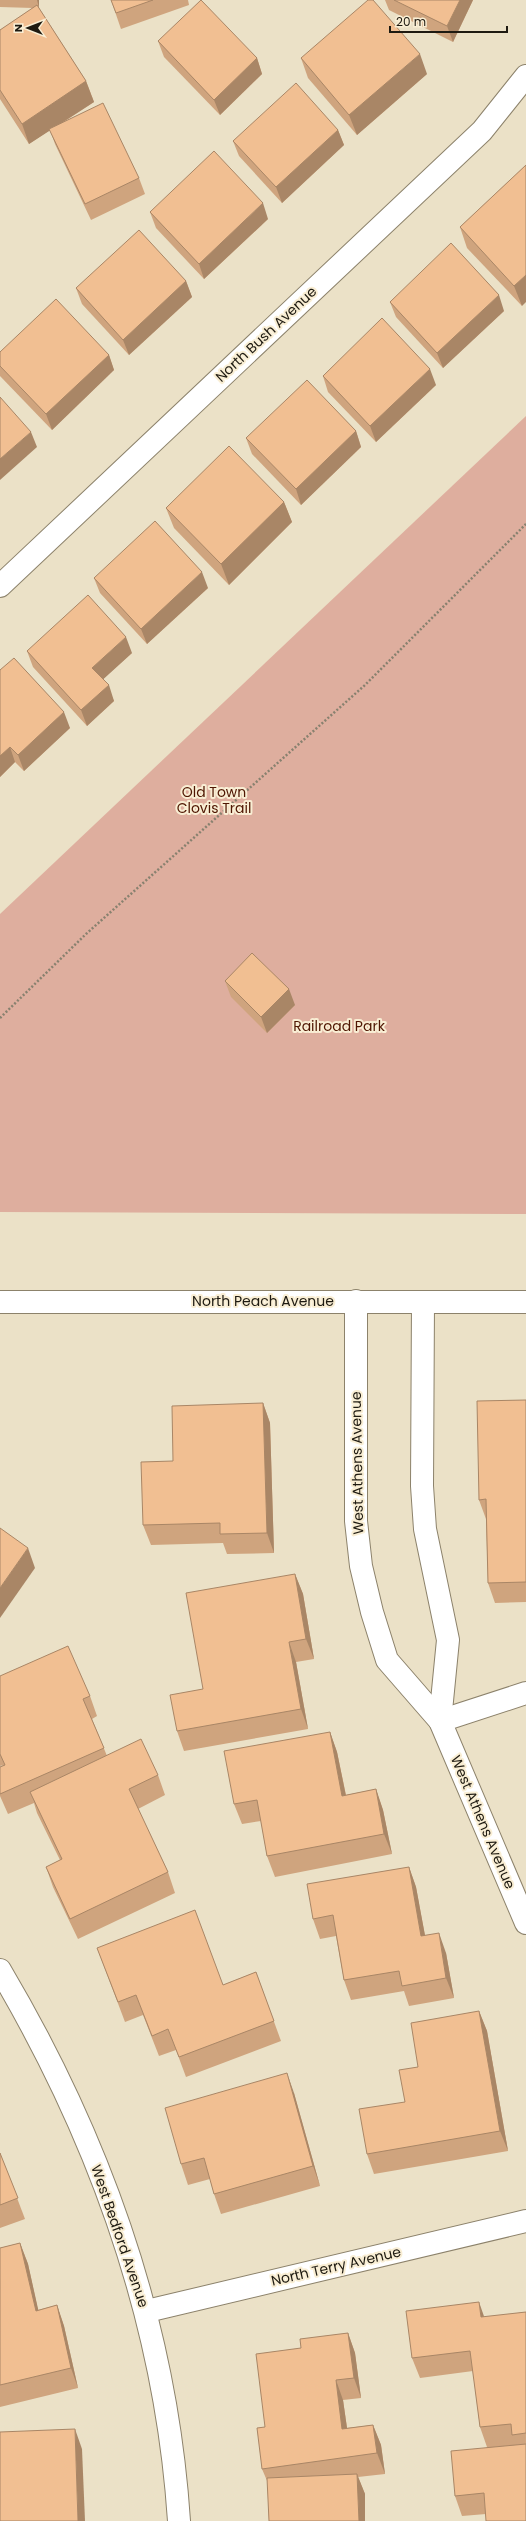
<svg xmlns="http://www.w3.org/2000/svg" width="526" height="2521" viewBox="0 0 526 2521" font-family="Poppins,sans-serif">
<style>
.green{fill:#deae9e}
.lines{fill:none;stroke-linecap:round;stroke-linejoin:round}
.street-casing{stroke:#8c826b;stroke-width:24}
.secondary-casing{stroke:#8c826b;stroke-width:24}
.path{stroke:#88816f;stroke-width:2.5;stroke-dasharray:2 2;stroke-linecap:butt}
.street{stroke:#fff;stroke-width:22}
.secondary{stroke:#fff;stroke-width:22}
.wall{fill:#cfa47e}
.shaded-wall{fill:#a98666}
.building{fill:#f1bf92;stroke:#a98666}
.labels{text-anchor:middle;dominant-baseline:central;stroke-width:4;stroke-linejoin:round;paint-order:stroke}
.street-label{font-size:14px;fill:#1e1a11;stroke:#f9eed4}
.park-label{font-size:14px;fill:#4f1602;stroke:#f9eed4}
</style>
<rect width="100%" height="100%" fill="#ebe1c7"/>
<polygon class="green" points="526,416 526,1214 0,1212 0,914"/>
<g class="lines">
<g class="street-casing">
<g id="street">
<polyline points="0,586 482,131 526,76"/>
<polyline points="356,1301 356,1521 361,1566 372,1612 387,1660 440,1721 526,1923"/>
<polyline points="423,1302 422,1486 425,1529 448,1640 440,1721"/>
<polyline points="440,1721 526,1693"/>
<path d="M0 1970C100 2139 166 2324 179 2521"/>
<polyline points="147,2311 526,2221"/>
</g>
</g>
<g class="secondary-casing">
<polyline id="secondary" points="0,1302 526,1302"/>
</g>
<polyline class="path" points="0,1018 86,934 365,685 526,524"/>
<use href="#street" class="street"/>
<use href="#secondary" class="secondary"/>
</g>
<g class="wall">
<polygon points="0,0 39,0 39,8 86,81 94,102 62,123 139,178 145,194 91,220 55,144 50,130 29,144 0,99 0,30 33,8 0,7"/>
<polygon points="111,0 188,0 189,5 121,29"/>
<polygon points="385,0 473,0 453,42 389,10"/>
<polygon points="158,41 257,58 262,74 220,115 164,57"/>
<polygon points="301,58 427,74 357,135 308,78"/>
<polygon points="338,130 344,145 282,203 239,156 233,141"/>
<polygon points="526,165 522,306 467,248 460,227"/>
<polygon points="150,212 268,219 204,279 156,228"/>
<polygon points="186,281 192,297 129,355 82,304 76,288"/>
<polygon points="390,302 504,311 443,368 396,317"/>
<polygon points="0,352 109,355 114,370 52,430 0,376"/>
<polygon points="323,376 436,385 376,442 328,392"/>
<polygon points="356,431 361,447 301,505 252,454 246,438"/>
<polygon points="284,502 292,522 229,585 174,528 166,508"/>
<polygon points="94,578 208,588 147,644 100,593"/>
<polygon points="27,651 132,653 103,679 114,701 87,726 33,667"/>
<polygon points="0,670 70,728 24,771 15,762 0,777"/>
<polygon points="225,981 295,1005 267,1033 231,997"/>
<polygon points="526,1400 526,1602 495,1603 488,1583 486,1519 479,1500"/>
<polygon points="263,1403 270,1423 274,1553 227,1554 223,1543 151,1545 143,1525 173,1461"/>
<polygon points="295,1574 303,1594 314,1659 296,1662 308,1729 184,1751 177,1731 203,1689"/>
<polygon points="0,1676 90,1696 97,1716 92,1719 107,1756 158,1775 165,1795 138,1809 168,1872 175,1893 78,1939 53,1887 46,1867 60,1860 37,1813 34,1803 8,1814 0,1796 0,1767 3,1765 0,1766"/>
<polygon points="330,1732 337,1752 346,1795 376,1789 383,1810 392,1854 275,1877 267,1856 261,1821 242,1824 234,1804"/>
<polygon points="409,1867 416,1887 425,1936 446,1953 454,1998 409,2006 404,1991 351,2000 344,1980 336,1936 320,1939 313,1919"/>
<polygon points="97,1948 223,1985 256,1972 281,2041 186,2077 176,2050 159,2056 143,2015 125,2022"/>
<polygon points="479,2011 487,2031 508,2151 374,2174 367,2154 405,2102"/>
<polygon points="294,2093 320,2186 221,2214 214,2194 210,2179 188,2185 181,2164"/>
<polygon points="0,2153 25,2219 0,2228"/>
<polygon points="20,2243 28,2264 38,2310 57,2305 64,2326 78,2388 0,2407 0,2248"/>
<polygon points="526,2312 526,2521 486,2514 462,2516 455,2496 487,2447 480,2427 473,2371 420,2378 412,2358 484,2317"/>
<polygon points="348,2333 355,2353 361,2398 343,2400 347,2428 373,2425 381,2445 385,2474 358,2477 365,2494 365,2521 269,2521 268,2483 262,2469 265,2427 301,2348"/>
</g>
<g class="shaded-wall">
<polygon points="37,0 39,0 39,8"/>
<polygon points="460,0 473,0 453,42 447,26"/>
<polygon points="420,54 427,74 357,135 349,115"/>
<polygon points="257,58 262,74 220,115 214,100"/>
<polygon points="86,81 94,102 29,144 22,124"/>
<polygon points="338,130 344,145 282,203 276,187"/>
<polygon points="263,203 268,219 204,279 199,264"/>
<polygon points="526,275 526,302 522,306 514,286"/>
<polygon points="186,281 192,297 129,355 123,340"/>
<polygon points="499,295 504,311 443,368 437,353"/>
<polygon points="109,355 114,370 52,430 46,414"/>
<polygon points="430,369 436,385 376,442 370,426"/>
<polygon points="356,431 361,447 301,505 296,489"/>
<polygon points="31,432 37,447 0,480 0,459"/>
<polygon points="284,502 292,522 229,585 221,564"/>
<polygon points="202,572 208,588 147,644 141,629"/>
<polygon points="126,637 132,653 98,684 92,668"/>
<polygon points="109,685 114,701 87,726 81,710"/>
<polygon points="64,712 70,728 24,771 18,755"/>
<polygon points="10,747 15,762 0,777 0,756"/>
<polygon points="289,989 295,1005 267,1033 261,1017"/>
<polygon points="263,1403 270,1423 274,1553 267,1533"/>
<polygon points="28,1548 35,1568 0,1618 0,1588"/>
<polygon points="295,1574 303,1594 314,1659 306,1639"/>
<polygon points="289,1642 296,1662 308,1729 301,1709"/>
<polygon points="330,1732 337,1752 350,1816 342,1796"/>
<polygon points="376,1789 383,1810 392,1854 384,1834"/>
<polygon points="409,1867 416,1887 429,1957 421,1936"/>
<polygon points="439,1933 446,1953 454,1998 446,1978"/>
<polygon points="479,2011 487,2031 508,2151 500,2131"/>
<polygon points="287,2073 294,2093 320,2186 313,2166"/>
<polygon points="20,2243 28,2264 43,2331 36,2311"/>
<polygon points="479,2302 486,2322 481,2317"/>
<polygon points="57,2305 64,2326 78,2388 71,2368"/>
<polygon points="348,2333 355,2353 361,2398 354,2378"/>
<polygon points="336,2380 343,2400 350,2449 342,2429"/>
<polygon points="373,2425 381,2445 385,2474 377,2453"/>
<polygon points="75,2429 82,2449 85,2521 78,2521"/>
<polygon points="357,2474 365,2494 365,2521 359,2521"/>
</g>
<g class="building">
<polygon points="111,0 153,0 116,13"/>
<polygon points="201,0 257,58 214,100 158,41"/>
<polygon points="368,0 373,0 420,54 349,115 301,58"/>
<polygon points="394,0 460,0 447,26"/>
<polygon points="37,5 86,81 22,124 0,90 0,30"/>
<polygon points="296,83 338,130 276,187 233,141"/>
<polygon points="103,103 139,178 85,204 49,129"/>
<polygon points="214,151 263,203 199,264 150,212"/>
<polygon points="526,165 526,275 514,286 460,227"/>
<polygon points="139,230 186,281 123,340 76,288"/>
<polygon points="451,243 499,295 437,353 390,302"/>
<polygon points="56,299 109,355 46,414 0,366 0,352"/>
<polygon points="382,318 430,369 370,426 323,376"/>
<polygon points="307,380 356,431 296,489 246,438"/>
<polygon points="0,397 31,432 0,459"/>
<polygon points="229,446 284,502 221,564 166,508"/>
<polygon points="155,521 202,572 141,629 94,578"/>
<polygon points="88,595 126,637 92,668 109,685 81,710 27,651"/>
<polygon points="14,658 64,712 18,755 10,747 0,756 0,670"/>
<polygon points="252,953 289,989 261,1017 225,981"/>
<polygon points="526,1400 526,1582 488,1583 486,1499 479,1500 477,1401"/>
<polygon points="263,1403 267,1533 220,1534 220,1523 143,1525 141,1462 173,1461 172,1406"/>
<polygon points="0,1528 28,1548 0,1588"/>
<polygon points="295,1574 306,1639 289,1642 301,1709 177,1731 170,1695 203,1689 186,1593"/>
<polygon points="68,1646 90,1696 83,1699 104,1748 0,1794 0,1767 5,1765 0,1754 0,1676"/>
<polygon points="330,1732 342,1796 376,1789 384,1834 267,1856 257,1800 234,1804 224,1751"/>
<polygon points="141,1739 158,1775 129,1789 168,1872 70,1919 46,1867 62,1859 30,1792"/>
<polygon points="409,1867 421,1936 439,1933 446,1978 402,1986 399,1971 344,1980 333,1915 313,1919 307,1884"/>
<polygon points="195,1910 223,1985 256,1972 274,2021 179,2057 168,2029 152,2036 136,1995 118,2002 97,1948"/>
<polygon points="479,2011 500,2131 367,2154 359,2109 405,2102 399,2070 418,2067 411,2023"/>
<polygon points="287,2073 313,2166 214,2194 204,2158 181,2164 165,2108"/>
<polygon points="0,2153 18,2198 0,2205"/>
<polygon points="20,2243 36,2311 57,2305 71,2368 0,2385 0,2248"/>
<polygon points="479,2302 481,2317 526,2312 526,2433 512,2435 511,2424 480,2427 470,2351 412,2358 406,2311"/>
<polygon points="348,2333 354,2378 336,2380 342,2429 373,2425 377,2453 262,2469 257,2428 265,2427 256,2354 301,2348 300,2339"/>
<polygon points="75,2429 78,2521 0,2521 0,2432"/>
<polygon points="526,2444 526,2521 486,2521 484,2493 455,2496 451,2451"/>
<polygon points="357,2474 359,2521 269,2521 267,2478"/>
</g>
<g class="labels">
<g class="street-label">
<text transform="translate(266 334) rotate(-43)">North Bush Avenue</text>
<text x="263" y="1301">North Peach Avenue</text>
<text transform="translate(357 1463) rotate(-91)">West Athens Avenue</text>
<text transform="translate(483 1822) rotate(67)">West Athens Avenue</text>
<text transform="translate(120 2236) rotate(71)">West Bedford Avenue</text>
<text transform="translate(336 2266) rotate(-13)">North Terry Avenue</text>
</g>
<g class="park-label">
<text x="214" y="792">Old Town<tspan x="214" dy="16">Clovis Trail</tspan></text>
<text x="339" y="1026">Railroad Park</text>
</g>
</g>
<g transform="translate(28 28) rotate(270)" stroke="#f9eed4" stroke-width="3" paint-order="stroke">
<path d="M0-3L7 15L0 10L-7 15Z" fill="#1e1a11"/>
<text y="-6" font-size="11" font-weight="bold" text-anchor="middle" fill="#1e1a11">N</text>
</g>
<path d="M390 26v6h117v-6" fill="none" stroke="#1e1a11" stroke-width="2"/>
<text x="396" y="26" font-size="12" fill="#1e1a11" stroke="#f9eed4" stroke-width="3" paint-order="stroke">20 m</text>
</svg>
